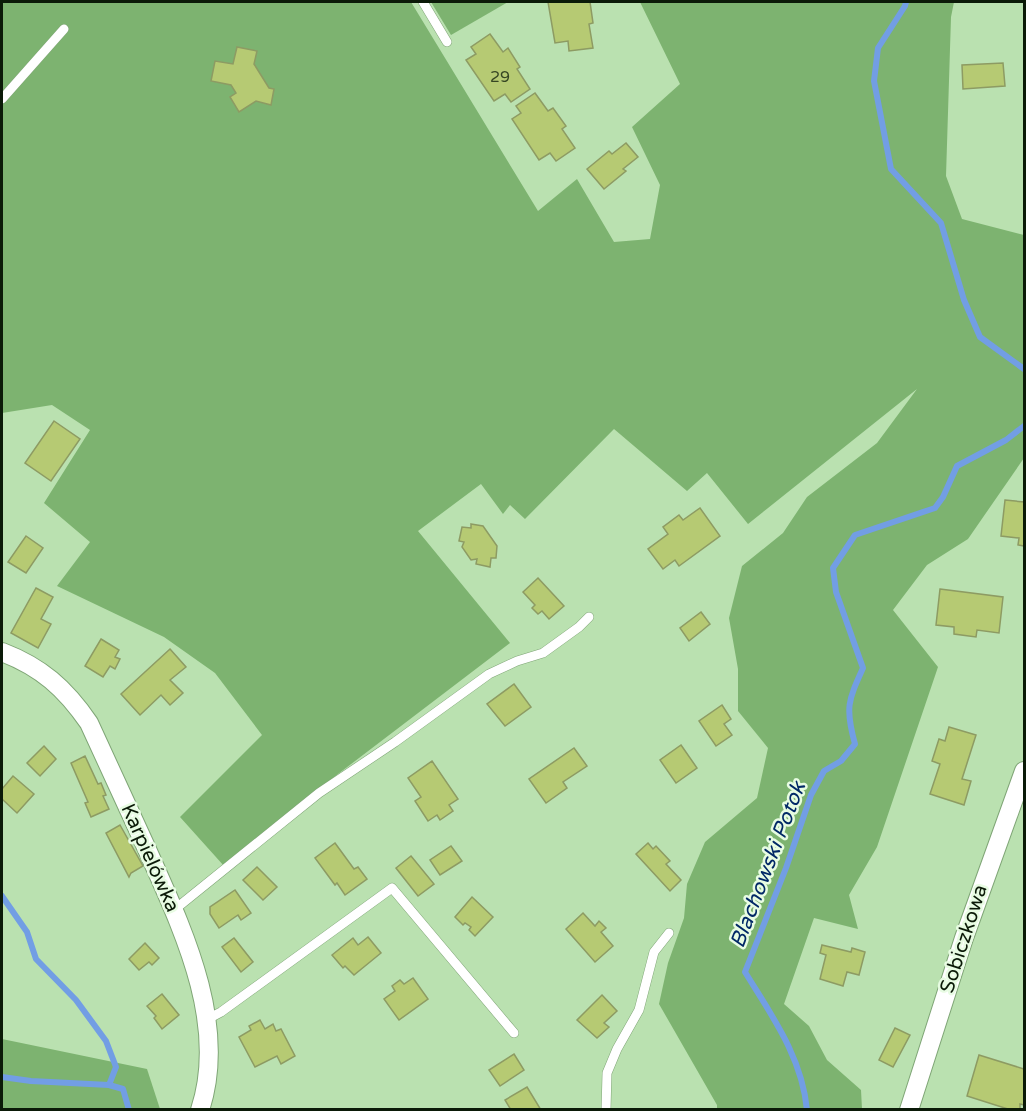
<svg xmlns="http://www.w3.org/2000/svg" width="1026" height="1111" viewBox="0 0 1026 1111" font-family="'Varela Round',sans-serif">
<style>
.green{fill:#7db370}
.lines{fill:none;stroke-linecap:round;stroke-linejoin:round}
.stream{stroke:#729ee4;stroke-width:6}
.building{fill:#b6ca73;stroke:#8d9b63;stroke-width:1.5}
.lane-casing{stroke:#7fa576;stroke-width:10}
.street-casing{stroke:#7fa576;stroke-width:20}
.lane{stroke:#fff;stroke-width:9}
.street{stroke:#fff;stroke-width:18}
.labels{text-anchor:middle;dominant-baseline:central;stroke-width:5;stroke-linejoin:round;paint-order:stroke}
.number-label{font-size:16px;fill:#364623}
.street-label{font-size:20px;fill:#0b1a08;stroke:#e8fce3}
.water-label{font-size:21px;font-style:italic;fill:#012866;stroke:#e8fce3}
</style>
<rect width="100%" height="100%" fill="#bae1b0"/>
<g class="green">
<polygon points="2,2 411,2 538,211 577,179 614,242 650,239 660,185 632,127 680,84 640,2 954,2 951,17 946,176 962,219 1024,235 1024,458 968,539 927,565 893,610 938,667 877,847 849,895 858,929 814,918 784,1004 809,1026 827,1060 861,1090 862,1109 717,1109 717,1105 659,1004 668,963 684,918 687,884 705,842 757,798 768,748 738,711 738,669 729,618 742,566 783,533 807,497 877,443 917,389 748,524 707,473 687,491 614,429 525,519 510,505 503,514 481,484 418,531 510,643 338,774 224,866 180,817 262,735 215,673 164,637 57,586 90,542 44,503 90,430 52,405 2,413"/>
<polygon points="431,2 508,2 451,35"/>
<polygon points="2,1039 147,1069 160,1109 2,1109"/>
</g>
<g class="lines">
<g class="stream">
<polyline points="906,2 905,6 878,48 874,81 891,169 941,223 964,300 980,337 1024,369"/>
<polyline points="2,896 27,932 36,959 76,1000 106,1041 116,1067 109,1085"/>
<polyline points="2,1077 31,1081 109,1085 123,1089 129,1110"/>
<path d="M807 1110C802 1057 772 1016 745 972L786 868 811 795 824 771 841 761 855 744C845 708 848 701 863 668L836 592 833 568 855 535 935 508 943 497 957 466 1006 440 1024 426"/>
</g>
</g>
<g class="building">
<polygon points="548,2 590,2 593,23 589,24 593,48 569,51 568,41 555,43"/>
<polygon points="490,34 503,52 508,48 520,67 517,69 530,89 511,102 505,94 494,101 466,60 476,54 471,47"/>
<polygon points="237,47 257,51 254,64 269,88 274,89 271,105 256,101 239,112 230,97 236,93 231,85 211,81 215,61 233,64"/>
<polygon points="1003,63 1005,86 963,89 962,65"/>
<polygon points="535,93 548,111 553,108 566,126 562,129 575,148 556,161 550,153 539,160 512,119 521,113 516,106"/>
<polygon points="626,143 638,157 623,169 626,171 604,189 587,169 609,151 612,154"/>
<polygon points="54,421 80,439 51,481 25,463"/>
<polygon points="1005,500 1024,502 1024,546 1018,545 1019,538 1001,536"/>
<polygon points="700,508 720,536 679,566 675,560 663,569 648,549 668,534 663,527 679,515 683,520"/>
<polygon points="471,524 483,526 497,546 496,558 491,558 490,567 476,564 477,559 471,560 462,547 464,542 459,541 462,527 471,528"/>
<polygon points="26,536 43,548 26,573 8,562"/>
<polygon points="538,578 564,606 549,619 542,611 538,614 532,608 535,605 523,592"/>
<polygon points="36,588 53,597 41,619 51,624 38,648 11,633"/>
<polygon points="940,589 1003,597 999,633 977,630 976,637 954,634 954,627 936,625"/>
<polygon points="701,612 710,624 689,641 680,628"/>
<polygon points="101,639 119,650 115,657 120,659 115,669 110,666 103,677 85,666"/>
<polygon points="170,649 186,667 170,680 183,693 170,705 161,695 140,715 121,694"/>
<polygon points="514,684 531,707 505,726 487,704"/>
<polygon points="722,705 731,719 724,724 732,735 716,746 699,721"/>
<polygon points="949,727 976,735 962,779 971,781 964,805 930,794 940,764 932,761 939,739 945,741"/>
<polygon points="681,745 697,768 676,783 660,760"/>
<polygon points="44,746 56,759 40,776 27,763"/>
<polygon points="574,748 587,766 563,782 567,788 546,803 529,779"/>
<polygon points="85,756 98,784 101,783 106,795 103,796 109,809 91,817 85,803 88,802 71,763"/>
<polygon points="432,761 458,799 449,805 453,811 440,820 437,815 428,821 415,801 421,797 408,778"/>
<polygon points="13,776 34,794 17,813 2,799 2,789"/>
<polygon points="120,825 143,866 131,873 129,877 106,833"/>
<polygon points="335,843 354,869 358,867 367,879 345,895 337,883 335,885 315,858"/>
<polygon points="648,843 653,849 656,846 670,861 666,864 681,880 670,891 636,854"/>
<polygon points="451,846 462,861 440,875 430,860"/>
<polygon points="411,856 434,884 418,896 396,868"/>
<polygon points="257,867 277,887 263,900 243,880"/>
<polygon points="235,890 251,913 241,920 238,915 219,928 210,914 210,907"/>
<polygon points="472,897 493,917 475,936 469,930 471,927 465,923 463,925 455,917"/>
<polygon points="583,913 595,926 599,921 606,928 601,932 613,946 595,962 566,929"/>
<polygon points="368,937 381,953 354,975 345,966 343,968 332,955 353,938 358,945"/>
<polygon points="234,938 253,962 241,972 222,947"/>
<polygon points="145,943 159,958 152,965 149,962 139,970 129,959"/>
<polygon points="822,945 851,952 852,948 865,952 859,975 847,972 843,986 820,979 826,955 820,953"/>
<polygon points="413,978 428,999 399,1020 384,999 395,991 392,986 400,980 404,984"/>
<polygon points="162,994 179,1015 162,1029 154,1018 156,1016 147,1006"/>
<polygon points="602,995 617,1011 604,1023 609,1027 597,1038 577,1020"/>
<polygon points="260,1020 265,1029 273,1024 276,1031 281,1029 295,1056 281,1064 277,1056 255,1067 239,1037 251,1030 249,1026"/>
<polygon points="895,1028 910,1035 893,1067 879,1060"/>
<polygon points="514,1054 524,1070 500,1086 489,1070"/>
<polygon points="979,1055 1024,1069 1024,1105 1020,1104 1020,1110 1011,1110 967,1096"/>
<polygon points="527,1087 541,1110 511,1110 505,1100"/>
</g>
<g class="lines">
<g class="lane-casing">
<g id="lane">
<polyline points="423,2 447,42"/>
<polyline points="2,99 64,29"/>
<polyline points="174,910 319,793 395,742 489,674 517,661 543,653 579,627 589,617"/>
<polyline points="206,1020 221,1012 392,888 514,1033"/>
<polyline points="606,1110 607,1073 617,1049 639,1010 654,952 669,933"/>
</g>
</g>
<g class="street-casing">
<g id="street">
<path d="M2 652C41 667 65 688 89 723 108 764 127 806 146 847 181 926 229 1022 200 1110"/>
<polyline points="909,1110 964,938 1024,771"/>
</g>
</g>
<use href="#lane" class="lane"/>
<use href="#street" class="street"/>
</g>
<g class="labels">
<g class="number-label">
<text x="500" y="77">29</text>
</g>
<g class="street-label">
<text transform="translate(150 858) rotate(66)">Karpielówka</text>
<text transform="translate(964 939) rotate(-72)">Sobiczkowa</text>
</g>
<g class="water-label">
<text transform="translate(768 865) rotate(-69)">Blachowski Potok</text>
</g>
</g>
<rect width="1026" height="1111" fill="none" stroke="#0b1a08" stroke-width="6"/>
</svg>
